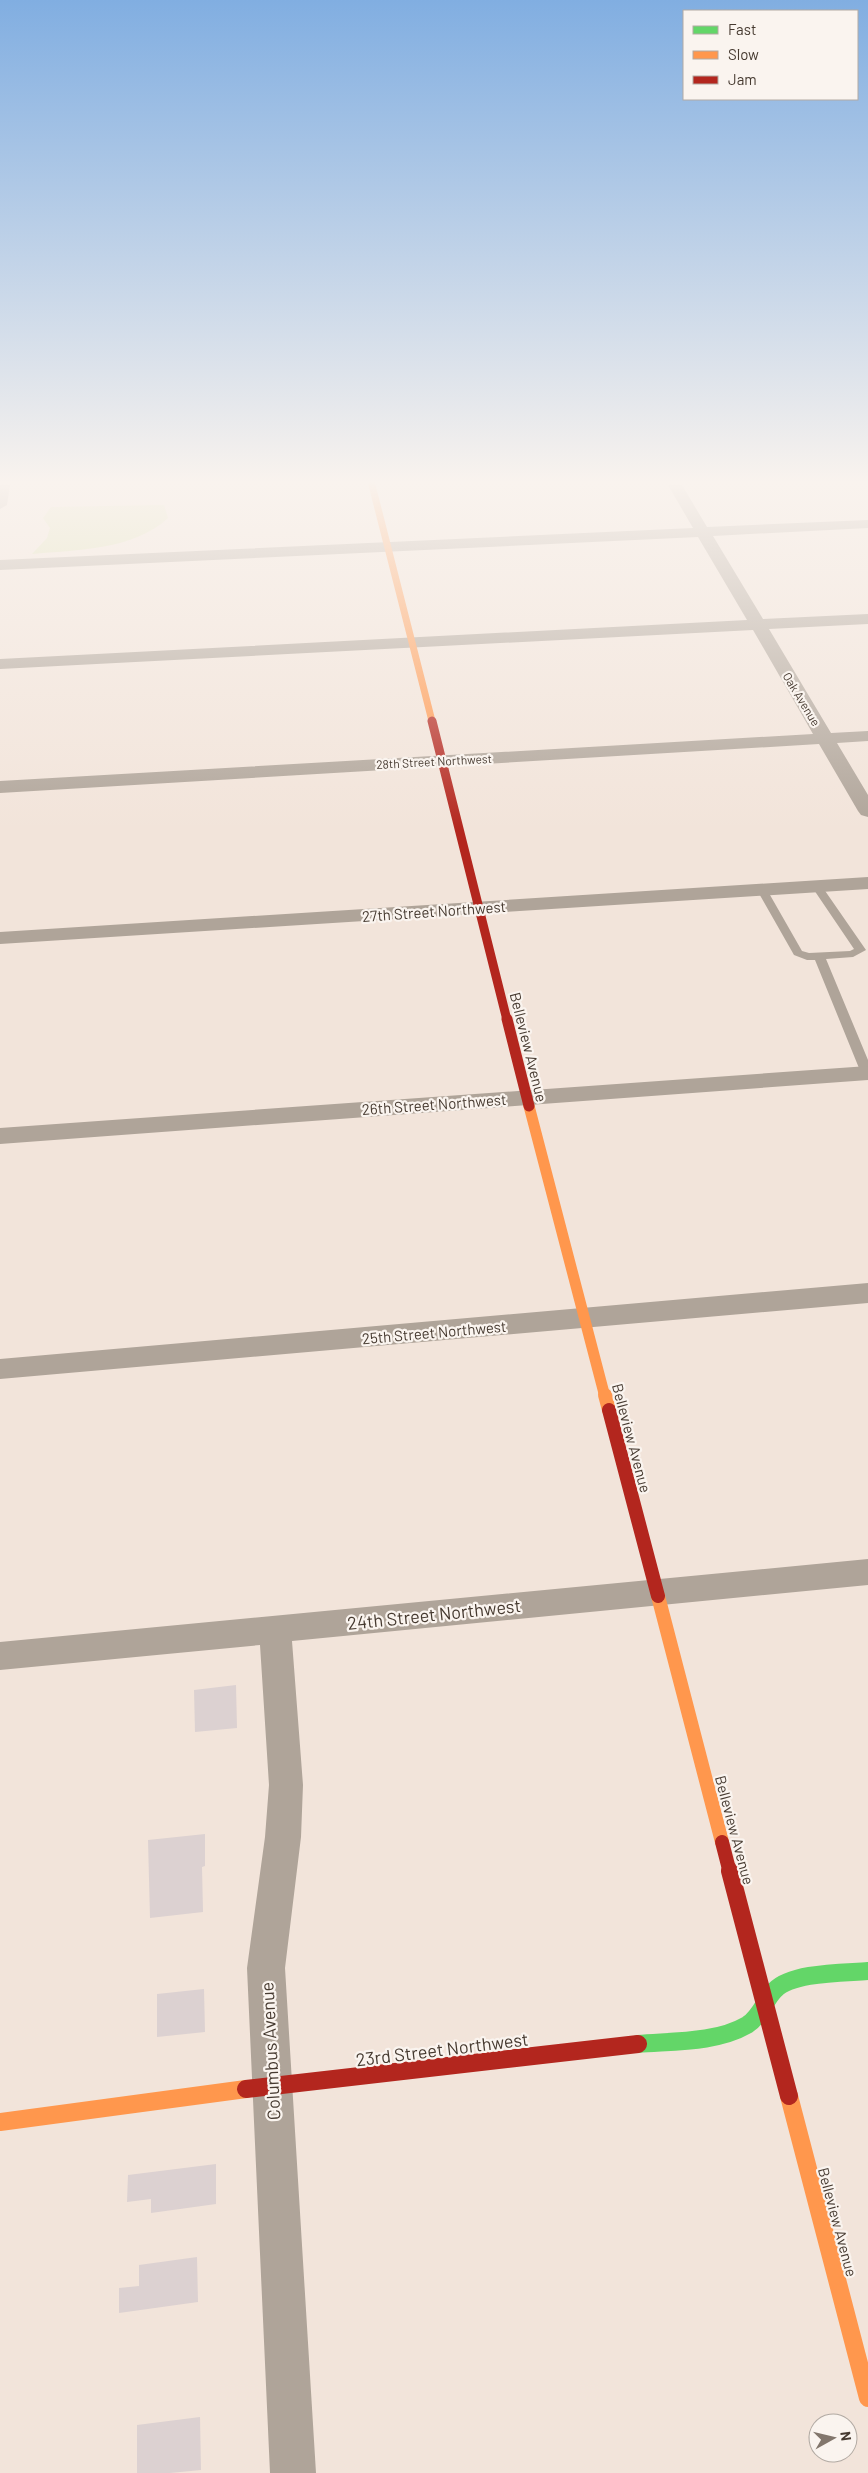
<svg xmlns="http://www.w3.org/2000/svg" width="868" height="2473" viewBox="0 0 868 2473" font-family="Barlow,sans-serif">
<style>
.green{fill:#d9e0ae}
.building{fill:#dcd1d1}
.lines{fill:none;stroke-linecap:round;stroke-linejoin:round}
.lane{fill:#afa499;fill-rule:evenodd}
.street{fill:#afa499;fill-rule:evenodd}
.fast{stroke:#63d668;stroke-width:18}
.slow-far3{stroke:#ff974d;stroke-width:7}
.slow-far2{stroke:#ff974d;stroke-width:11}
.slow-far1{stroke:#ff974d;stroke-width:14}
.slow{stroke:#ff974d;stroke-width:18}
.jam-far3{stroke:#b3261e;stroke-width:9}
.jam-far2{stroke:#b3261e;stroke-width:11}
.jam-far1{stroke:#b3261e;stroke-width:14}
.jam{stroke:#b3261e;stroke-width:18}
.labels{text-anchor:middle;dominant-baseline:central;stroke-width:4.5;stroke-linejoin:round;paint-order:stroke}
.far-street-label{font-size:12px;fill:#463a30;stroke:#faf4ef}
.street-label{font-size:15px;fill:#463a30;stroke:#faf4ef}
.near-street-label{font-size:18px;fill:#463a30;stroke:#faf4ef}
</style>
<rect width="100%" height="100%" fill="#f2e4da"/>
<path class="green" d="M164 505 168 518C134 550 76 550 32 554L47 538 50 528 43 518 51 507Z"/>
<g class="building">
<polygon points="236,1685 237,1728 195,1732 194,1690"/>
<polygon points="205,1834 205,1866 202,1867 203,1912 150,1918 148,1840"/>
<polygon points="204,1989 205,2032 157,2037 157,1994"/>
<polygon points="216,2164 216,2204 151,2213 151,2199 127,2202 128,2175"/>
<polygon points="197,2257 198,2302 119,2313 119,2288 139,2286 139,2265"/>
<polygon points="200,2417 201,2470 170,2473 137,2473 137,2425"/>
</g>
<g class="lines">
<polygon class="lane" points="817,884 821,885 866,950 853,957 826,959 868,1060 868,1077 861,1073 815,960 807,960 794,955 757,890 762,887 766,888 802,951 809,953 850,951 854,949 812,887"/>
<g class="street">
<polygon points="0,485 10,485 7,505 0,509"/>
<polygon points="668,485 682,485 707,527 868,520 868,528 713,536 763,619 868,614 868,624 769,629 831,733 868,731 868,741 837,743 868,795 868,817 861,815 858,811 819,744 0,793 0,781 813,734 753,630 0,669 0,659 747,620 698,537 0,570 0,560 693,528"/>
<polygon points="868,877 868,889 0,944 0,932"/>
<polygon points="868,1066 868,1080 0,1144 0,1128"/>
<polygon points="868,1283 868,1303 0,1379 0,1359"/>
<polygon points="868,1559 868,1585 292,1641 303,1785 301,1837 285,1968 316,2473 270,2473 247,1968 265,1837 269,1785 260,1645 0,1670 0,1642"/>
</g>
<path class="fast" d="M638 2044C672 2041 716 2043 747 2025 760 2017 765 2000 775 1990 792 1972 844 1973 868 1971"/>
<polyline class="slow-far3" points="372,485 432,721"/>
<polyline class="slow-far2" points="529,1106 605,1397"/>
<g class="slow-far1">
<polyline points="605,1395 609,1410"/>
<polyline points="658,1596 722,1842"/>
</g>
<g class="slow">
<polyline points="789,2096 868,2398"/>
<polyline points="0,2122 246,2089"/>
</g>
<polyline class="jam-far3" points="432,721 507,1020"/>
<polyline class="jam-far2" points="507,1019 529,1106"/>
<g class="jam-far1">
<polyline points="609,1410 658,1596"/>
<polyline points="722,1842 730,1873"/>
</g>
<g class="jam">
<polyline points="730,1871 789,2096"/>
<polyline points="246,2089 638,2044"/>
</g>
</g>
<linearGradient id="sky" x2="0" y2="1"><stop stop-color="#81aee1"/><stop offset="0.58" stop-color="#f9f3ee"/><stop offset="1" stop-color="#f9f3ee" stop-opacity="0"/></linearGradient>
<rect width="868" height="831" fill="url(#sky)"/>
<g class="labels">
<g class="far-street-label">
<text transform="translate(802 699) rotate(59)">Oak Avenue</text>
<text transform="translate(434 761) rotate(-3)">28th Street Northwest</text>
</g>
<g class="street-label">
<text transform="translate(434 911) rotate(-4)">27th Street Northwest</text>
<text transform="translate(529 1047) rotate(76)">Belleview Avenue</text>
<text transform="translate(434 1104) rotate(-4)">26th Street Northwest</text>
<text transform="translate(434 1332) rotate(-5)">25th Street Northwest</text>
<text transform="translate(632 1438) rotate(75)">Belleview Avenue</text>
<text transform="translate(735 1830) rotate(75)">Belleview Avenue</text>
<text transform="translate(838 2222) rotate(75)">Belleview Avenue</text>
</g>
<g class="near-street-label">
<text transform="translate(434 1614) rotate(-6)">24th Street Northwest</text>
<text transform="translate(442 2049) rotate(-7)">23rd Street Northwest</text>
<text transform="translate(270 2051) rotate(-93)">Columbus Avenue</text>
</g>
</g>
<rect x="683" y="10" width="175" height="90" fill="#faf4ef" stroke="#b2aaa3"/>
<rect x="693" y="26" width="25" height="8" fill="#63d668" stroke="#b2aaa3"/>
<text x="728" y="35" font-size="15" fill="#463a30">Fast</text>
<rect x="693" y="51" width="25" height="8" fill="#ff974d" stroke="#b2aaa3"/>
<text x="728" y="60" font-size="15" fill="#463a30">Slow</text>
<rect x="693" y="76" width="25" height="8" fill="#b3261e" stroke="#b2aaa3"/>
<text x="728" y="85" font-size="15" fill="#463a30">Jam</text>
<g transform="translate(833 2438) rotate(82)"><circle r="24" fill="#faf4ef" stroke="#b2aaa3"/>
<path d="M0-4L9 19L0 12L-9 19Z" fill="#82766c"/>
<text y="-8" font-size="14" font-weight="bold" text-anchor="middle" fill="#463a30">N</text>
</g>
</svg>
